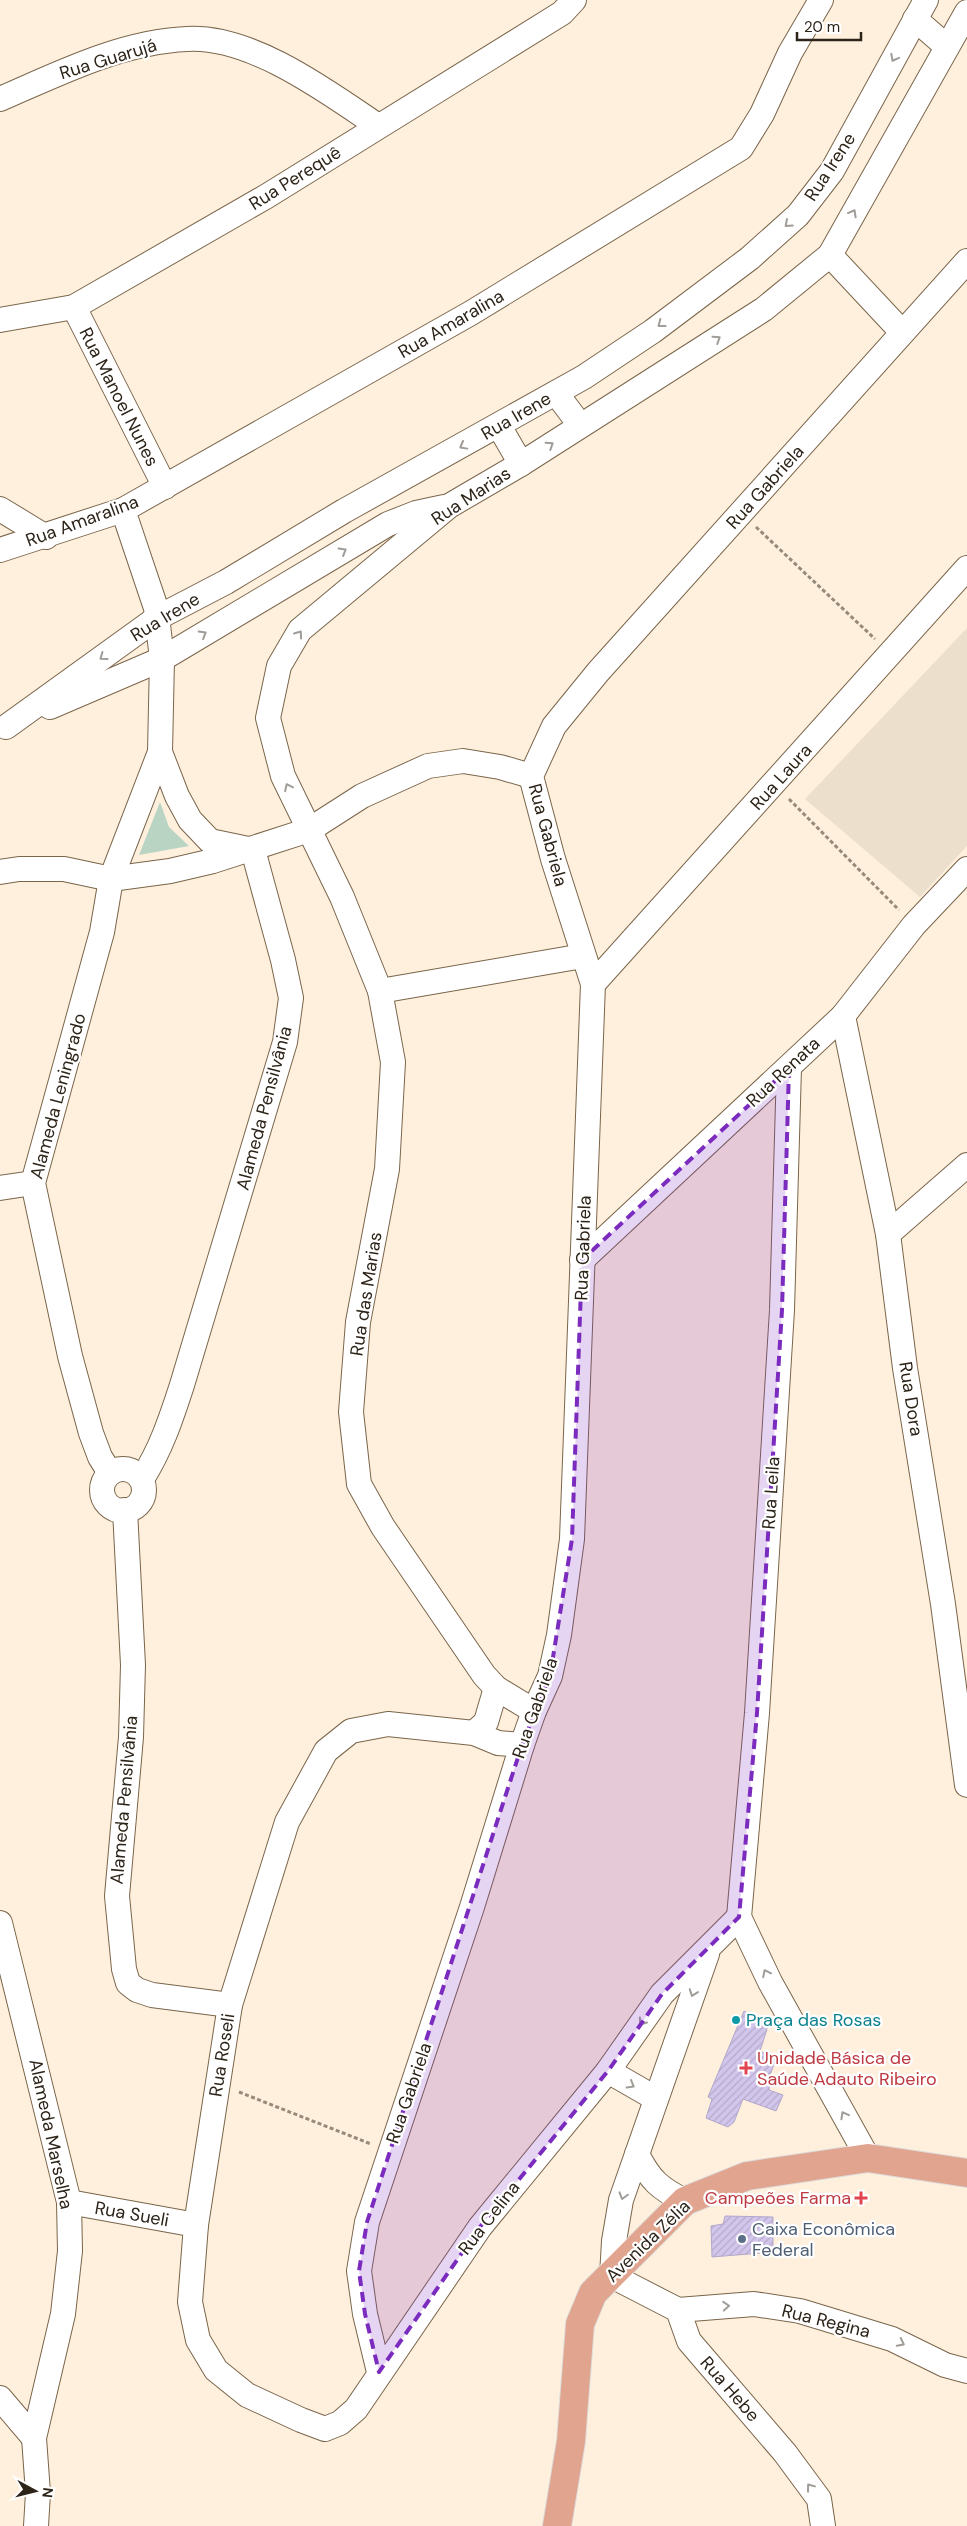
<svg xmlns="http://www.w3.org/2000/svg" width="967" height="2526" viewBox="0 0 967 2526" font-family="'DM Sans',sans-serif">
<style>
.education{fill:#ecdfcc}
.green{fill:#bad4c3}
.building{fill:url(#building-hatch);stroke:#b1a7c8}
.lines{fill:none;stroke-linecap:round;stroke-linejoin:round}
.minor-casing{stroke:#7a654a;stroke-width:26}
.major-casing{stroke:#dddcda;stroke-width:30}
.path{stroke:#968a7b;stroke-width:3;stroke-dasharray:4 2.5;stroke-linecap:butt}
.minor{stroke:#fff;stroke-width:24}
.major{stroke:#e0a48f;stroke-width:28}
.oneway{stroke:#a09c98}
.marked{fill:#7b2cbf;fill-opacity:0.2;stroke:#7b2cbf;stroke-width:4;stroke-dasharray:10 6;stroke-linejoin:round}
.culture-dot{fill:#0f9aa8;stroke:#fff;stroke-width:2}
.health-dot{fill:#e0444e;stroke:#fff;stroke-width:2}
.service-dot{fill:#5c6f8a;stroke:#fff;stroke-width:2}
.labels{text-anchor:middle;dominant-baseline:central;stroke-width:4.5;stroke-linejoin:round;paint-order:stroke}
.street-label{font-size:18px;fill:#2d2419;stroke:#fff}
.culture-label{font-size:18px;fill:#0d838f;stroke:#fff;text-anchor:start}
.health-label{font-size:18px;fill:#be3a42;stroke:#fff;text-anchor:start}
.service-label{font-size:18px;fill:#4e5e75;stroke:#fff;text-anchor:start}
</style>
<defs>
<pattern id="building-hatch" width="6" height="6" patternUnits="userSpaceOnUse" patternTransform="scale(1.25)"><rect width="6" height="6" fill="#d3c6ed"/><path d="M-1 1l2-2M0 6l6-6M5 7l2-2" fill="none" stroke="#b5aacb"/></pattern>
</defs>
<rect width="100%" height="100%" fill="#fff0de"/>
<polygon class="education" points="967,628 967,846 920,897 805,799"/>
<polygon class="green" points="160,802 169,827 189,846 139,855"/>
<g class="building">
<polygon points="744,2011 769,2023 760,2051 776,2059 770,2075 769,2090 783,2095 776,2111 743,2099 734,2122 728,2127 706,2118 712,2099 708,2097"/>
<polygon points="725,2216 773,2217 773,2252 712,2257 711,2226 723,2224"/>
</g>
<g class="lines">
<g class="minor-casing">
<g id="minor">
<polyline points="915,19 946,46"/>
<path d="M0 99C60 73 121 42 187 39 251 35 328 92 378 126"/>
<polyline points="830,255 902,332"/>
<polyline points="74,307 165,487"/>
<polyline points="0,320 74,307 267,196 562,13 574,0"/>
<polyline points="556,393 580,425"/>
<polyline points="499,426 521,464"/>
<polyline points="0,509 46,537"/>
<path d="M123 510 156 608 162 659 160 752 177 796 190 820 210 841 253 850 283 960 291 998 285 1042 182 1385C171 1419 161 1449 142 1479"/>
<polyline points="0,550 123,510 471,313 741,148 762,114 790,53 821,0"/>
<polyline points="50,707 162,659 388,524 416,513 444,507"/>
<polyline points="6,727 157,618 226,582 344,511 584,377 653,331 750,258 798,215 832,171 926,0"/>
<polyline points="0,872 19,869 64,869 111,879 170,871 213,861 309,830 362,796 428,766 463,761 500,767 531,776"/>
<polyline points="593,984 967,568"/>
<polyline points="380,991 583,956"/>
<polyline points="843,1016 888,1234 905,1368 943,1604 967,1785"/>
<polyline points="0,1188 33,1183"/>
<polyline points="888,1234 967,1165"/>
<polyline points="582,1260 843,1016 914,925 967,869"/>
<circle cx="123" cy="1490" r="21"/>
<polyline points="110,1473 100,1457 91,1433 70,1356 33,1183 102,932 111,879 160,752"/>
<polyline points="125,1510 133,1665 131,1737 117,1896 124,1969 128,1983 137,1990 152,1995 230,2005"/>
<polyline points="534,1711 496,1688 484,1675 383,1527 359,1484 351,1412 358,1322 387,1169 393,1062 380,991 342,897 283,776 268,718 279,666 300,630 449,506 521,464 764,309 830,255 967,12"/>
<polyline points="474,1733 486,1722 496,1688"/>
<polyline points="522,1745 498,1743 474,1733 388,1724 351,1731 326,1751 287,1822 230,2005 196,2225 190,2302 198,2340 216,2370 247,2395 301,2420 325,2429 340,2423 356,2409 480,2227 608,2071 662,1994 739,1917"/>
<polyline points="739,1917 757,1713 782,1310 789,1068"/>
<polyline points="739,1917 770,1982 868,2158"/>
<polyline points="0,1923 69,2202 70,2251 63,2314 34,2438 38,2493 36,2526"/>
<polyline points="707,1954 621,2200 614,2241 612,2276 678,2310 689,2341 785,2453 819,2499 823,2526"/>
<polyline points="608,2071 655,2098"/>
<path d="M637 2154C650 2180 660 2189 685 2201"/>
<polyline points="69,2202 196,2225"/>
<polyline points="678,2310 754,2304 800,2311 892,2339 945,2365 967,2371"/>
<polyline points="379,2372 365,2314 359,2271 367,2222 472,1907 522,1745 534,1711 550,1676 559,1635 572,1539 593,984 553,859 531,776 554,726 598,672 967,261"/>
<polyline points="0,2398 34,2438"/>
</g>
</g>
<g class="major-casing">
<polyline id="major" points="557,2526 571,2441 580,2324 593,2293 685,2201 747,2176 868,2158 967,2173"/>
</g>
<g class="path">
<polyline points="756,527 875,639"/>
<polyline points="789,799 899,910"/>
<polyline points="239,2092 371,2144"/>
</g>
<use href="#minor" class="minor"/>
<use href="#major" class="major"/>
</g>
<defs><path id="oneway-chevron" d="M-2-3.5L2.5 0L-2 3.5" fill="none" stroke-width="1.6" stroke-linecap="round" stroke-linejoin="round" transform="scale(1.25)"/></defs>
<g class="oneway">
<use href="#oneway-chevron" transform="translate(894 58) rotate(118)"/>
<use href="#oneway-chevron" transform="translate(853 213) rotate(-61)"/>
<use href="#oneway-chevron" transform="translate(788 224) rotate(138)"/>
<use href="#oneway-chevron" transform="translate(661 324) rotate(143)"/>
<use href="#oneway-chevron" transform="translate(717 339) rotate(-33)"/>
<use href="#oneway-chevron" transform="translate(550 445) rotate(-33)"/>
<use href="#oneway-chevron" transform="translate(463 446) rotate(151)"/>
<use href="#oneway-chevron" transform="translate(343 551) rotate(-31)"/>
<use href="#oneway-chevron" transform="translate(203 634) rotate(-31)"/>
<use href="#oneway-chevron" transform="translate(299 634) rotate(-54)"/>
<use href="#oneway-chevron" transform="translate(103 657) rotate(144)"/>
<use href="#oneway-chevron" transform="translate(288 787) rotate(-116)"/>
<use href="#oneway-chevron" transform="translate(766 1973) rotate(-116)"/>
<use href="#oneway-chevron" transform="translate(693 1993) rotate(110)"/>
<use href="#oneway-chevron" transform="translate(642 2022) rotate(125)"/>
<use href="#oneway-chevron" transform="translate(631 2085) rotate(30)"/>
<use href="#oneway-chevron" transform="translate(844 2115) rotate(-119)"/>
<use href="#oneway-chevron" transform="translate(623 2196) rotate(106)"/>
<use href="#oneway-chevron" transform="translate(726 2306) rotate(-4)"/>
<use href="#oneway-chevron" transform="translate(901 2343) rotate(27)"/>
<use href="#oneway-chevron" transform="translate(810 2487) rotate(-127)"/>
</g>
<path class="marked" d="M789 1068 782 1310 757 1713 739 1917 662 1994 608 2071 480 2227 379 2372 365 2314 359 2271 367 2222 522 1745 550 1676 572 1539 582 1260Z"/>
<circle class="culture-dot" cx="736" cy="2020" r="5"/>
<g class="health-dot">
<path d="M743.5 2060.5h5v5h5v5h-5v5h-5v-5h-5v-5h5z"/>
<path d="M858.5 2190.5h5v5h5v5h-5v5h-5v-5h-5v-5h5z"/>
</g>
<circle class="service-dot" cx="742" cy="2239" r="5"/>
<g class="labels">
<g class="street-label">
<text transform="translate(108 59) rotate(-17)">Rua Guarujá</text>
<text transform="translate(830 167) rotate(-57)">Rua Irene</text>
<text transform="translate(295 178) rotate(-32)">Rua Perequê</text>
<text transform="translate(451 324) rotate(-30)">Rua Amaralina</text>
<text transform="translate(119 397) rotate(63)">Rua Manoel Nunes</text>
<text transform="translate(516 416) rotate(-30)">Rua Irene</text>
<text transform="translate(765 487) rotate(-48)">Rua Gabriela</text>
<text transform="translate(471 496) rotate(-33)">Rua Marias</text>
<text transform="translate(82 521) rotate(-20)">Rua Amaralina</text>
<text transform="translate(165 617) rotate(-31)">Rua Irene</text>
<text transform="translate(781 777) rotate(-48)">Rua Laura</text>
<text transform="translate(548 835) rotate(75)">Rua Gabriela</text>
<text transform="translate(783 1072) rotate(-43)">Rua Renata</text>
<text transform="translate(58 1096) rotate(-75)">Alameda Leningrado</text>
<text transform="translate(264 1108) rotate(-75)">Alameda Pensilvânia</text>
<text transform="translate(583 1248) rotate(-88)">Rua Gabriela</text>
<text transform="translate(366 1294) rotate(-81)">Rua das Marias</text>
<text transform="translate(911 1399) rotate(81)">Rua Dora</text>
<text transform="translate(771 1493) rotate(-86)">Rua Leila</text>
<text transform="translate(535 1708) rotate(-71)">Rua Gabriela</text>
<text transform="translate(124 1800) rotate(-85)">Alameda Pensilvânia</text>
<text transform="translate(222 2055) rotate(-81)">Rua Roseli</text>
<text transform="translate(409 2093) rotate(-71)">Rua Gabriela</text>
<text transform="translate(51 2134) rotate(78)">Alameda Marselha</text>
<text transform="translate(132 2214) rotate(10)">Rua Sueli</text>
<text transform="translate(489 2218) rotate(-52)">Rua Celina</text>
<text transform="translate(648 2241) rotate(-44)">Avenida Zélia</text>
<text transform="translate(826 2321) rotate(14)">Rua Regina</text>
<text transform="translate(730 2389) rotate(49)">Rua Hebe</text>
</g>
<g class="culture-label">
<text x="746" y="2020">Praça das Rosas</text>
</g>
<g class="health-label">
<text x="757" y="2058">Unidade Básica de<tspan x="757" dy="21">Saúde Adauto Ribeiro</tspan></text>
<text x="851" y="2198" text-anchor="end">Campeões Farma</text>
</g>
<g class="service-label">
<text x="752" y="2229">Caixa Econômica<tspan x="752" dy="21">Federal</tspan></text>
</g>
</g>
<g transform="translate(35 2491) rotate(97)" stroke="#ffffff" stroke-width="4" paint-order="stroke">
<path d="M0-4L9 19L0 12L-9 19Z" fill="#2d2419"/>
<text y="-8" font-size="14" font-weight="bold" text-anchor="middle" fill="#2d2419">N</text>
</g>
<path d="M797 32v8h64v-8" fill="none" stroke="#2d2419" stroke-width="2.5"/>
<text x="804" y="32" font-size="15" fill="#2d2419" stroke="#ffffff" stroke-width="4" paint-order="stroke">20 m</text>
</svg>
